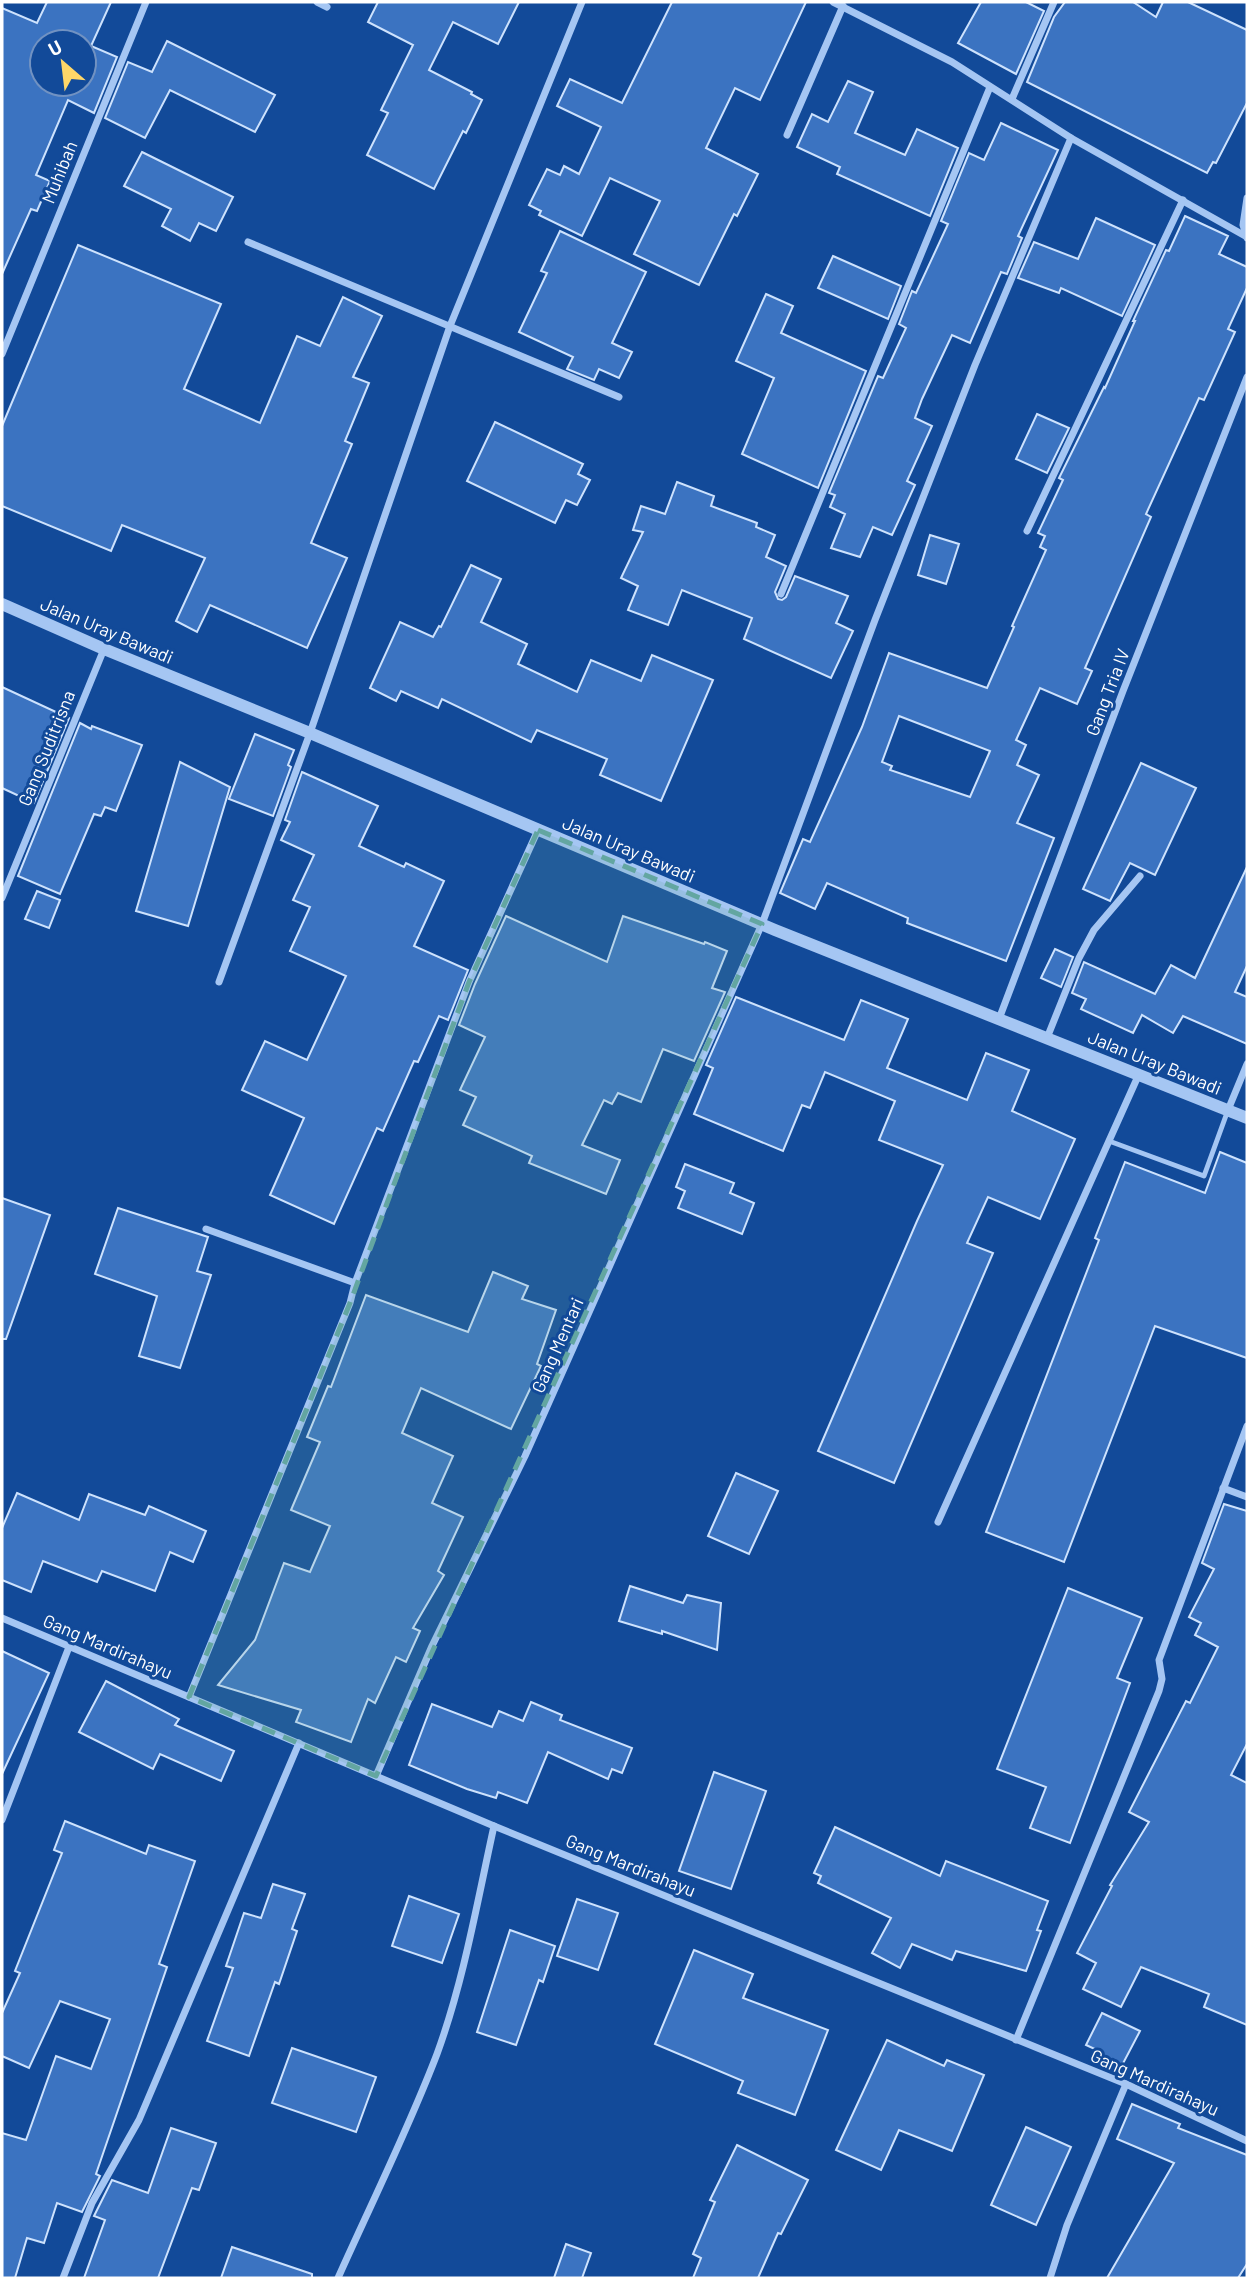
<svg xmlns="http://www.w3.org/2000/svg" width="1249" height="2280" viewBox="0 0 1249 2280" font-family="Barlow,sans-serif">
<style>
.building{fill:#3b73c1;stroke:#cde2fd;stroke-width:2;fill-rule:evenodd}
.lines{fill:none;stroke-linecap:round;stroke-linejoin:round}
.service{stroke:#a5c6f3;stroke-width:5}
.minor{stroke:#a5c6f3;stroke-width:7}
.tertiary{stroke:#a5c6f3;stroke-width:12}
.marked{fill:#63a6a1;fill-opacity:0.2;stroke:#63a6a1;stroke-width:5;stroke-dasharray:14 9;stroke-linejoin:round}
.labels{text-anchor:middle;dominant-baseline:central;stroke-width:6;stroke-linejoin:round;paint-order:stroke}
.street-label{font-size:18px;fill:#fff;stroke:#124a99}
</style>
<rect width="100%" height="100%" fill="#124a99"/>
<g class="building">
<path d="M47 2H111L91 46 117 57 94 113 68 100 36 175 50 181 37 211 31 209 2 274V8L37 23ZM42 42H84V84H42Z"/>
<polygon points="378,2 519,2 498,44 453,22 429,70 472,92 471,94 482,100 466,133 463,131 434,189 367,155 388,113 381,110 413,45 368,22"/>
<polygon points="672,2 806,2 760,100 735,88 706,148 758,174 737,216 734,214 699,285 634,254 660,201 610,178 582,236 539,215 541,211 529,205 547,169 560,175 564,166 579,174 601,127 557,106 570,79 622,103"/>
<polygon points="981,2 1026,2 1044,11 1016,74 958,43"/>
<polygon points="1065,2 1133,2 1156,17 1163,2 1188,2 1247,30 1247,103 1216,163 1213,162 1207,173 1027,82 1054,17"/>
<polygon points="167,41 275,95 255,132 170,90 145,138 105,118 128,62 152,72"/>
<polygon points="848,81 873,92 855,133 905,155 917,129 958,148 930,216 837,174 840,167 797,147 812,114 828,122"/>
<polygon points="1001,123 1058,150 1018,236 1022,238 1007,274 1001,272 970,343 952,335 922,399 915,418 932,426 907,481 915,485 892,535 873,527 860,557 831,548 845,514 830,507 835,495 829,493 878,376 883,378 906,328 899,324 912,291 916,293 948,224 941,221 969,153 984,160"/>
<polygon points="142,152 233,197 216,231 199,223 190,241 162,226 171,209 124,186"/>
<path d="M1185 216 1228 236 1219 254 1247 267V288L1228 329 1235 332 1204 400 1199 398 1146 514 1151 517 1085 668 1092 671 1077 704 1040 688 1016 740 1026 745 1017 765 1039 775 1017 823 1054 838 1006 961 907 923 908 918 827 883 815 909 780 893 803 839 810 842 862 727 889 653 987 688 1014 627 1012 626 1046 550 1040 547 1045 536 1038 533 1063 480 1059 478 1104 387 1105 388 1135 321H1133L1166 250 1169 251ZM899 716 990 751 970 797 890 770 892 766 882 762Z"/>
<polygon points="1096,218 1155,245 1122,316 1061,288 1059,293 1018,278 1034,242 1078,259"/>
<polygon points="560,231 646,272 612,343 632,352 619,378 599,369 594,380 567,369 573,357 519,332 547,273 541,271"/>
<polygon points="78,245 221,304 184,389 260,423 297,336 320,346 343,297 382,316 353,377 369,383 345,441 352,444 311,543 347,558 307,648 210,605 197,632 176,621 205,558 122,525 111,551 2,506 2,426"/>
<polygon points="833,256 901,286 888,319 818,288"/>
<polygon points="766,294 793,306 781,333 866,371 818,488 742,454 774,378 736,361"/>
<polygon points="1037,414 1069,428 1047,473 1016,459"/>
<polygon points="495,422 583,464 578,474 590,480 577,505 566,500 555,523 467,481"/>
<polygon points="677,482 714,496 711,506 757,523 756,527 775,535 766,557 786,566 775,592 778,599 782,600 786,597 795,576 848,596 836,623 853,631 831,678 744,639 752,618 682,590 668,625 628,610 638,586 621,578 643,532 633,530 641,506 665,514"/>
<polygon points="930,535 959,544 946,584 918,575"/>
<polygon points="471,565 501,579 481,622 527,644 518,664 577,692 591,660 641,681 652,655 713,680 661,801 600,775 607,759 537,730 531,742 442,699 438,708 401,691 396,701 370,688 400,622 433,637 439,626 441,627"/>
<polygon points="2,687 69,718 34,803 2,788"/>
<polygon points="80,723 91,729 92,726 142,745 116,811 105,807 101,816 94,814 60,894 18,876"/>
<polygon points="255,734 294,750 288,765 291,767 273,816 229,799"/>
<polygon points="180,762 230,787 188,926 136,911"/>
<polygon points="1141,763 1196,788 1155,875 1130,863 1110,901 1083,889"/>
<polygon points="302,772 378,806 359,846 404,867 406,863 444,881 414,946 468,970 448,1020 439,1016 418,1062 414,1061 383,1131 377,1128 334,1224 270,1195 304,1118 242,1090 265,1041 307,1060 346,976 290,951 310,907 293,900 314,855 281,840 290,822 285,820"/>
<polygon points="1247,867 1247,966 1235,992 1247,997 1247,1044 1183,1016 1173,1033 1142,1015 1133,1033 1081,1009 1086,999 1072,993 1084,962 1155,994 1171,965 1195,978"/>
<polygon points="37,891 60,900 49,928 25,919"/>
<polygon points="506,916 607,962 623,916 704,944 705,942 727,951 712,988 725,992 694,1061 663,1049 641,1102 618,1093 612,1104 604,1100 582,1145 620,1160 606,1194 529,1163 532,1156 463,1125 476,1097 460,1090 485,1037 459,1025 475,984"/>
<polygon points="1055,949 1073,957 1061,987 1041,978"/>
<polygon points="736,997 844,1040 861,1000 908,1019 887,1068 967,1100 986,1053 1029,1070 1012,1111 1075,1139 1040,1219 988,1197 967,1243 993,1253 894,1483 818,1451 917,1221 943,1165 879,1140 895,1101 825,1072 810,1108 802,1105 783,1151 694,1114 713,1068 706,1065"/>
<polygon points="1220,1152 1247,1163 1247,1358 1155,1326 1064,1562 986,1532 1099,1240 1095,1238 1125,1162 1205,1193"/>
<polygon points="685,1164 734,1183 730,1193 754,1203 742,1234 678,1208 685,1191 676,1187"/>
<polygon points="2,1198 50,1215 6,1339 2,1339"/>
<polygon points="118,1208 208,1237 197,1271 211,1275 180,1368 139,1356 157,1296 95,1274"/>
<polygon points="493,1272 528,1286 522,1299 556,1310 537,1364 541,1366 511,1429 421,1388 402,1433 453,1456 432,1503 463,1517 438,1571 444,1575 413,1628 420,1631 406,1662 396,1657 375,1703 368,1699 351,1742 296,1722 301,1710 218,1685 255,1640 284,1563 310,1572 330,1526 291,1510 320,1442 307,1437 328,1386 331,1387 366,1295 468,1332"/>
<polygon points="736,1473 778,1491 749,1554 708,1536"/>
<polygon points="17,1493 79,1520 89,1494 145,1515 149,1506 206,1531 193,1562 170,1552 155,1591 102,1571 97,1582 43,1561 31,1592 2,1580 2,1528"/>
<polygon points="1224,1504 1247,1511 1247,1744 1231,1775 1247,1783 1247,2025 1204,2007 1209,1994 1141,1967 1121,2007 1083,1989 1096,1963 1077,1953 1112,1886 1110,1885 1149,1822 1129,1812 1186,1701 1190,1703 1218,1647 1195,1635 1201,1623 1189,1617 1214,1569 1202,1563"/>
<polygon points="630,1586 683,1603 687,1595 721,1603 717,1650 662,1631 662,1634 619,1621"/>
<polygon points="1068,1588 1142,1618 1117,1678 1130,1683 1070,1843 1030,1828 1046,1787 997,1769"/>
<polygon points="2,1651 49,1673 2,1774"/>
<polygon points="106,1681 179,1719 175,1725 234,1751 221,1781 160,1754 153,1769 79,1732"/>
<polygon points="531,1702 562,1715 560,1720 632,1748 622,1773 612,1769 608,1779 548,1752 527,1803 498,1792 496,1798 467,1789 409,1765 432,1704 492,1727 499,1711 523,1721"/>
<polygon points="714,1772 766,1791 731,1889 679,1871"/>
<polygon points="65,1821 146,1854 149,1845 195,1861 159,1964 167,1967 96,2174 100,2176 82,2212 57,2203 44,2243 27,2238 15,2278 2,2278 2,2133 26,2140 56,2056 91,2069 110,2019 60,2001 29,2068 2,2056 2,2013 20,1973 15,1971 62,1853 54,1850"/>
<polygon points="835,1827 940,1876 946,1861 1048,1901 1037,1930 1041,1931 1026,1971 956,1951 952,1960 912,1944 900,1968 872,1953 891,1918 818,1883 821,1876 814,1873"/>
<polygon points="273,1884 305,1894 292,1929 297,1931 279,1984 275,1982 249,2056 207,2041 233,1968 226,1966 244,1913 261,1918"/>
<polygon points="409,1896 459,1914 442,1963 392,1946"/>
<polygon points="577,1899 618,1913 598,1970 557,1956"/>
<polygon points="510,1930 555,1946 543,1982 539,1980 516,2045 477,2032"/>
<polygon points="694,1950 753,1974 743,1998 828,2030 795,2115 738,2093 743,2081 655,2044"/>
<polygon points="1102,2013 1140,2031 1118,2073 1092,2060 1097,2050 1086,2045"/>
<polygon points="887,2040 944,2066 947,2060 984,2075 952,2151 899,2130 881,2170 836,2150"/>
<polygon points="292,2048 376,2077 356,2132 272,2103"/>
<polygon points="1132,2104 1180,2124 1178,2128 1247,2155 1247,2264 1238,2278 1107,2278 1174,2163 1117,2139"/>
<polygon points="1026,2127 1071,2147 1036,2225 991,2205"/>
<polygon points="171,2128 216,2143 199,2190 192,2188 158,2278 84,2278 105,2220 94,2216 112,2180 148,2193"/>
<polygon points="737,2145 808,2180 781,2234 778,2233 758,2278 693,2278 701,2258 693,2254 715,2202 710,2200"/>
<polygon points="566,2244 591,2253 582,2278 554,2278"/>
<polygon points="232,2247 312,2274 312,2278 221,2278"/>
</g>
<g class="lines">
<polyline class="service" points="1109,1141 1204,1176 1228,1110"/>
<g class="minor">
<polyline points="317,2 327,7"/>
<polyline points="833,2 952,62 1071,138 1247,237"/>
<polyline points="1012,99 1054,2"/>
<polyline points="787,135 843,6"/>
<polyline points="1247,198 1243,225 1247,238"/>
<polyline points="248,242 619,397"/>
<polyline points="2,354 146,2"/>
<polyline points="1027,531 1183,200"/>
<polyline points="781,594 990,87"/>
<polyline points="2,898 104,649"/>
<polyline points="219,982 310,733 450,326 582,2"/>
<polyline points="999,1019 1123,691 1247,377"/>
<polyline points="1047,1038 1079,958 1094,930 1140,876"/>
<polyline points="1228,1110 1247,1064"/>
<polyline points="355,1283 469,982 538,830"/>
<polyline points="1223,1488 1247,1497"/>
<polyline points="938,1522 1139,1074"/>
<polyline points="2,1618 494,1826 1126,2084 1247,2141"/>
<polyline points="189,1697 350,1303 355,1283 206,1229"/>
<polyline points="376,1776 432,1646 525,1456 578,1337 762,924 875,620 975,365 1071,138"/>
<polyline points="2,1820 69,1647"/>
<polyline points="1016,2040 1159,1691 1162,1679 1159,1660 1247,1426"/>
<polyline points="63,2278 92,2203 139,2120 299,1743"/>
<path d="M338 2278C371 2204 408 2130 437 2054 464 1980 477 1903 494 1826"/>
<polyline points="1050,2278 1067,2225 1126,2084"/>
</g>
<polyline class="tertiary" points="2,604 104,649 310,733 775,930 1247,1118"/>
</g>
<path class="marked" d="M538 830 762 924 376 1776 189 1697 350 1303 469 982Z"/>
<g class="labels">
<g class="street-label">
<text transform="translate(59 172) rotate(-68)">Muhibah</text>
<text transform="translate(107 630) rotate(23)">Jalan Uray Bawadi</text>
<text transform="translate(1107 692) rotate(-69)">Gang Tria IV</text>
<text transform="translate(46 748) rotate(-68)">Gang Suditrisna</text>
<text transform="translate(629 849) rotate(23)">Jalan Uray Bawadi</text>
<text transform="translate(1155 1062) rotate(22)">Jalan Uray Bawadi</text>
<text transform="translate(557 1345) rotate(-66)">Gang Mentari</text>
<text transform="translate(108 1646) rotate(23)">Gang Mardirahayu</text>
<text transform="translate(631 1865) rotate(22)">Gang Mardirahayu</text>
<text transform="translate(1155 2082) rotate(24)">Gang Mardirahayu</text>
</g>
</g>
<rect width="1249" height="2280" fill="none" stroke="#ffffff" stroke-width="7"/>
<g transform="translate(63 63) rotate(332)"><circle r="33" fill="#124a99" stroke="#7192c2" stroke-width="2"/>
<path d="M0-5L12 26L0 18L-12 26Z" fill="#ffd768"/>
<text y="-10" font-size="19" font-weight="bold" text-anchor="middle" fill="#ffffff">U</text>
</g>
</svg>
